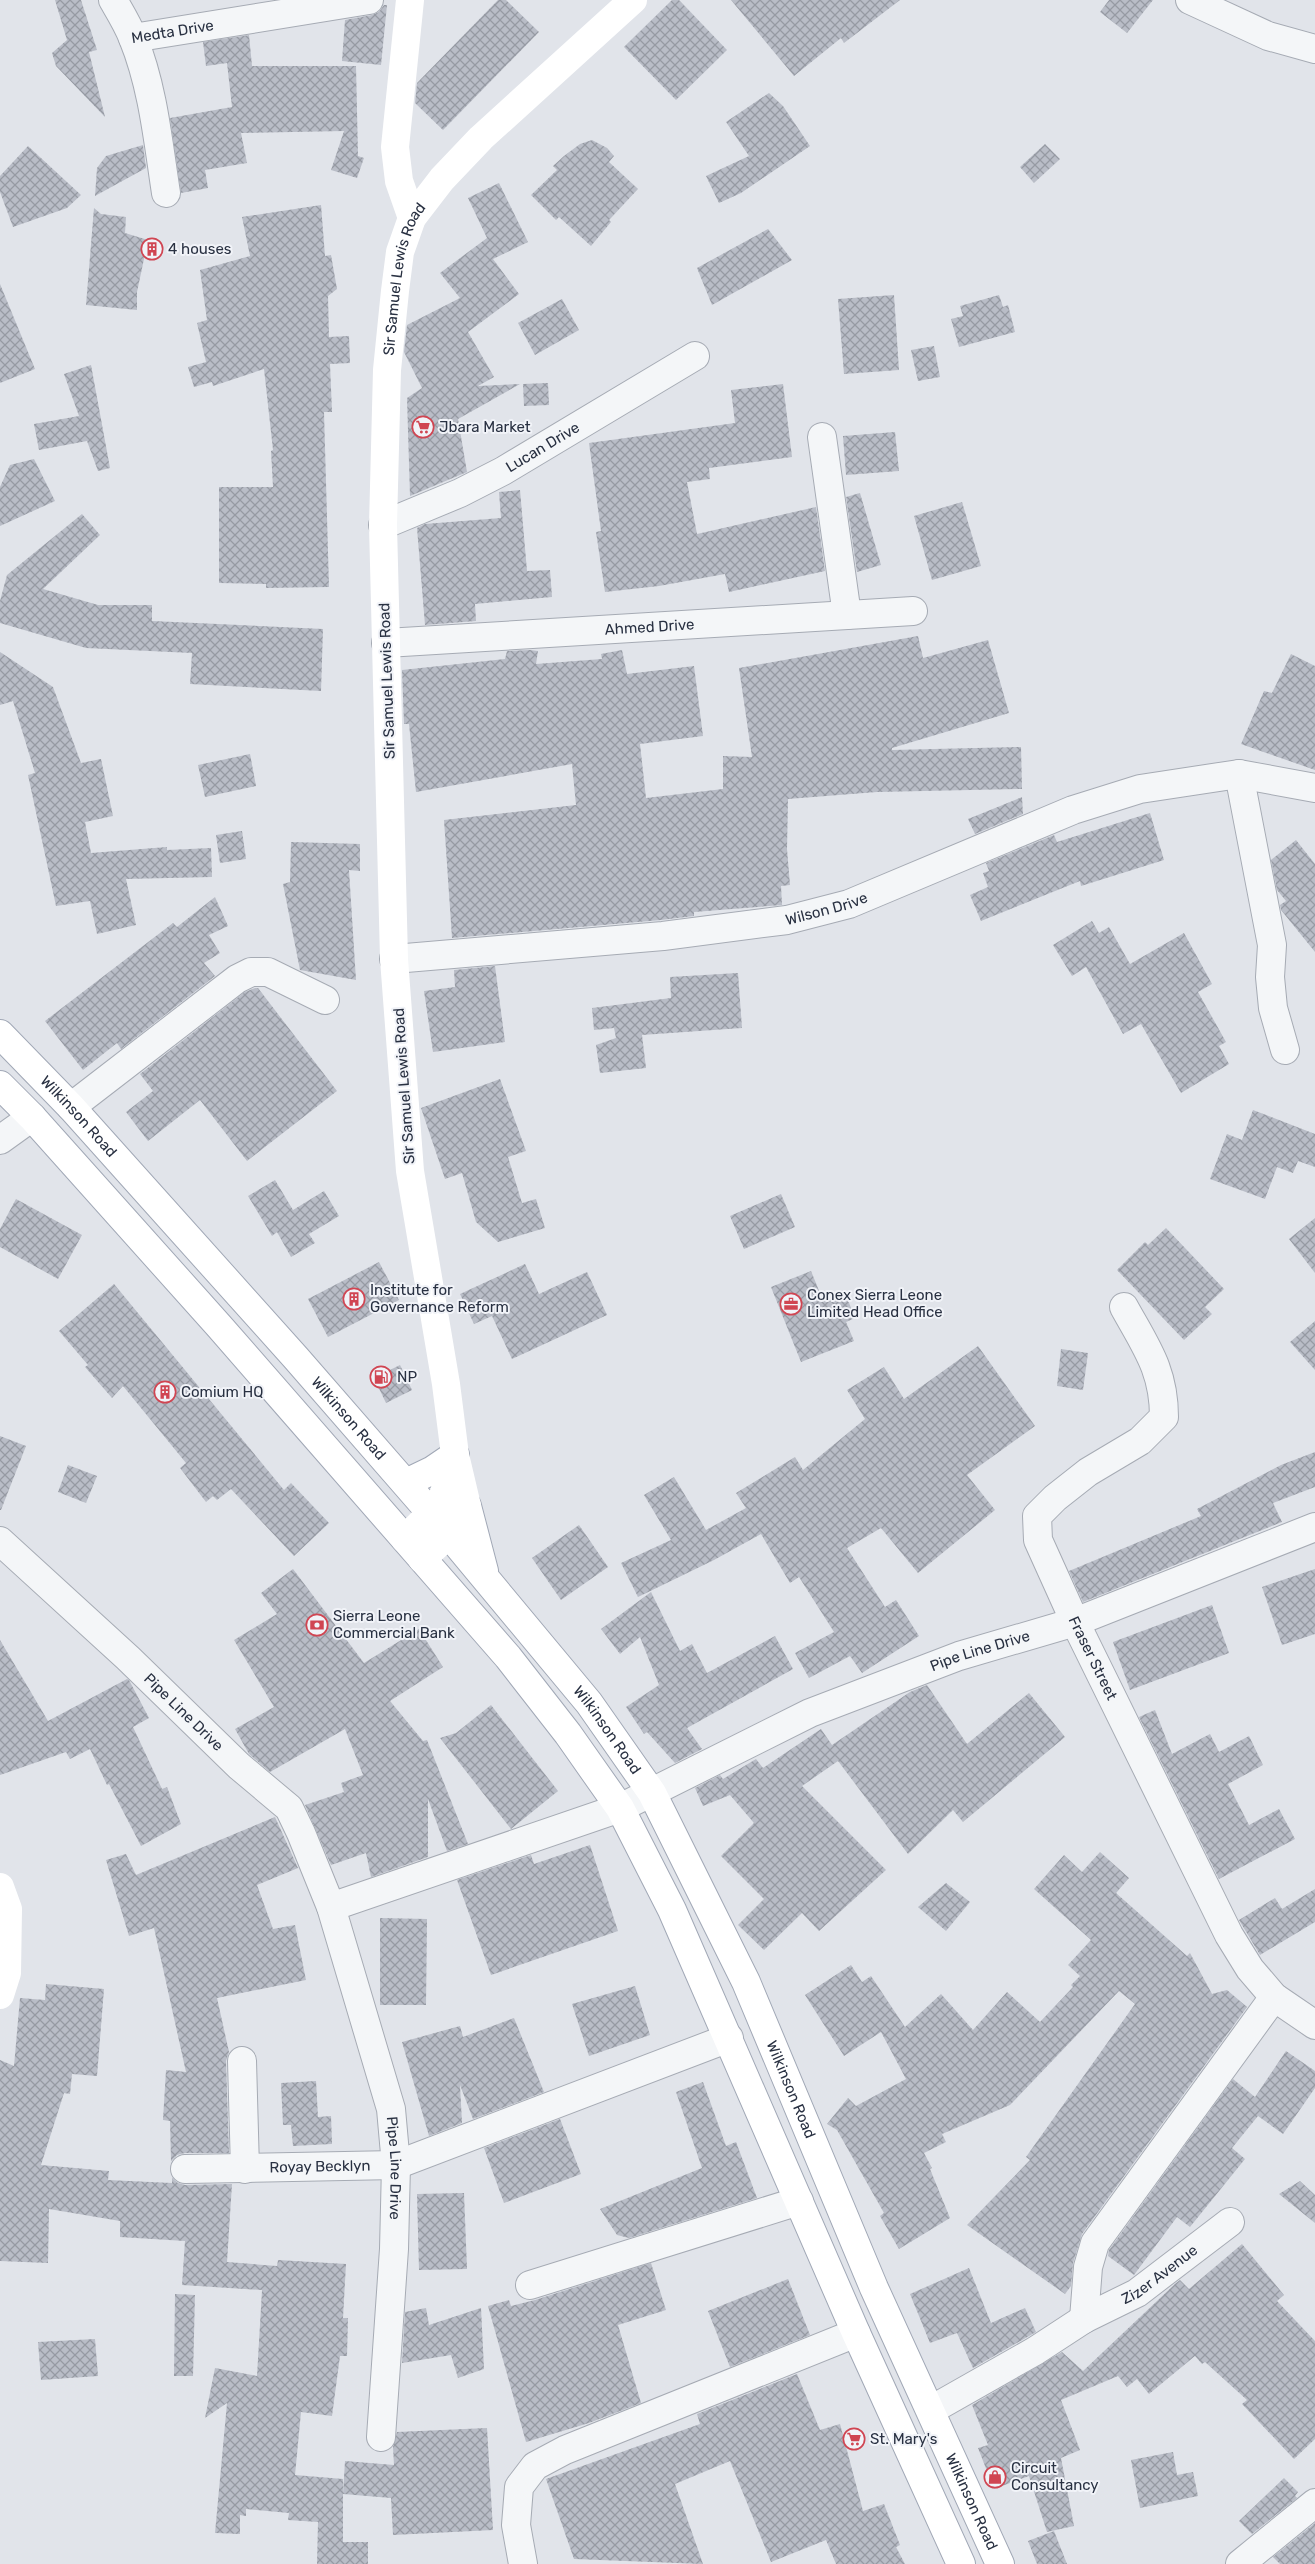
<svg xmlns="http://www.w3.org/2000/svg" width="1315" height="2564" viewBox="0 0 1315 2564" font-family="Rubik,sans-serif">
<style>
.building{fill:url(#building-cross-hatch)}
.lines{fill:none;stroke-linecap:round;stroke-linejoin:round}
.street-casing{stroke:#a6abb4;stroke-width:30}
.primary-casing{stroke:#a1a8b6;stroke-width:30}
.street{stroke:#f4f6f8;stroke-width:28}
.secondary{stroke:#fff;stroke-width:28}
.primary{stroke:#fff;stroke-width:28}
.labels{text-anchor:middle;dominant-baseline:central;stroke-width:4;stroke-linejoin:round;paint-order:stroke}
.street-label{font-size:15px;fill:#293142;stroke:#f1f3f8}
.poi-label{font-size:15px;fill:#293142;stroke:#f1f3f8;text-anchor:start}
</style>
<defs>
<pattern id="building-cross-hatch" width="8" height="8" patternUnits="userSpaceOnUse" patternTransform="scale(1.25)"><rect width="8" height="8" fill="#b9bdc7"/><path d="M0 0l8 8M0 8l8-8" fill="none" stroke="#969aa3"/></pattern>
</defs>
<rect width="100%" height="100%" fill="#e1e4ea"/>
<g class="building">
<polygon points="55,0 81,0 97,50 89,52 105,117 56,66 52,53 67,40"/>
<polygon points="498,0 506,0 539,32 443,130 415,103 417,83"/>
<polygon points="672,0 679,0 727,50 676,100 624,47"/>
<polygon points="731,0 900,0 844,43 841,38 794,76"/>
<polygon points="1109,0 1153,0 1127,33 1100,12"/>
<polygon points="384,5 387,5 381,65 342,61 345,20 372,15 379,12"/>
<polygon points="249,35 252,66 356,66 358,156 364,158 357,178 331,170 344,131 241,133 247,163 205,170 208,188 181,193 170,118 232,107 227,63 206,66 203,42"/>
<polygon points="769,93 783,106 810,146 741,193 719,203 706,176 749,156 726,122"/>
<polygon points="592,140 607,148 614,156 609,162 638,189 609,220 611,222 591,246 559,217 556,220 531,195 557,170 553,166 564,156 580,144"/>
<polygon points="1045,144 1060,159 1034,183 1020,167"/>
<polygon points="143,145 146,168 95,196 97,168 106,156"/>
<polygon points="28,146 81,195 67,208 13,227 0,192 0,176"/>
<polygon points="499,183 528,242 493,259 519,294 468,332 494,377 478,386 520,384 458,419 467,472 410,496 407,398 422,388 404,352 407,325 460,298 440,273 487,238 468,198"/>
<polygon points="321,205 325,256 331,255 337,289 328,296 329,337 349,336 350,363 330,364 332,412 324,412 329,587 266,588 266,584 219,583 219,487 273,487 271,451 273,450 264,369 213,386 212,382 194,387 188,367 206,362 197,323 207,320 200,270 250,256 242,217"/>
<polygon points="94,208 101,214 126,217 125,233 148,240 137,292 137,310 86,305"/>
<polygon points="768,229 792,260 712,305 697,268"/>
<polygon points="0,284 35,369 0,383"/>
<polygon points="894,295 899,370 844,374 838,299"/>
<polygon points="999,295 1003,307 1008,305 1015,332 959,347 951,319 963,316 960,306"/>
<polygon points="562,299 579,330 535,355 518,323"/>
<polygon points="934,346 940,377 918,381 911,350"/>
<polygon points="91,365 110,468 98,471 87,441 39,450 34,424 79,416 64,374"/>
<polygon points="548,383 549,405 524,406 523,384"/>
<polygon points="783,384 792,457 709,468 710,479 687,482 697,534 816,507 825,571 729,592 725,574 659,586 605,592 596,532 601,531 589,443 735,423 731,390"/>
<polygon points="895,432 899,471 846,475 843,436"/>
<polygon points="34,459 55,501 0,526 0,487 10,465"/>
<polygon points="520,490 527,571 550,570 552,597 475,604 476,621 425,625 417,528 425,524 501,518 499,492"/>
<polygon points="860,493 881,565 857,572 846,497"/>
<polygon points="962,502 981,566 932,580 914,516"/>
<polygon points="82,514 100,535 43,589 98,605 152,605 152,621 323,629 321,691 190,684 192,653 86,648 0,623 0,601 7,575"/>
<polygon points="918,636 923,658 988,640 1009,713 892,748 892,750 1021,747 1022,789 877,792 788,799 787,849 790,885 781,886 782,905 694,912 694,916 661,920 452,938 444,820 576,805 572,764 416,792 409,724 404,724 402,670 505,659 507,651 530,650 538,651 536,664 602,659 601,654 622,650 627,674 694,666 703,736 640,744 646,798 723,789 723,756 752,757 739,668"/>
<polygon points="0,652 53,687 81,763 101,759 113,816 85,822 91,853 167,847 167,850 211,848 212,877 126,879 136,925 97,934 90,901 56,906 28,775 35,773 13,701 0,705"/>
<polygon points="1291,654 1315,666 1315,770 1241,744 1264,691 1272,693"/>
<polygon points="250,754 256,786 205,797 198,765"/>
<polygon points="1022,797 1023,814 975,834 968,819"/>
<polygon points="1150,813 1164,860 1081,886 1080,881 981,921 970,895 988,887 983,873 989,871 986,863 1054,835 1057,842"/>
<polygon points="242,831 246,859 220,863 216,835"/>
<polygon points="1296,840 1315,864 1315,952 1281,910 1280,905 1286,901 1277,890 1271,860"/>
<polygon points="291,842 360,844 360,871 349,870 356,980 300,970 283,884 290,882"/>
<polygon points="215,897 228,926 209,935 220,953 204,963 215,976 121,1049 117,1043 83,1070 45,1021 173,923 177,927"/>
<polygon points="1092,921 1099,933 1109,927 1130,964 1184,933 1212,984 1198,992 1226,1042 1219,1046 1229,1064 1181,1093 1141,1024 1123,1034 1086,967 1072,976 1053,945"/>
<polygon points="495,966 505,1042 433,1052 424,991 455,987 454,970"/>
<polygon points="738,973 742,1028 642,1035 646,1068 600,1073 596,1045 616,1038 614,1028 594,1030 592,1008 671,998 670,977"/>
<polygon points="255,988 258,988 337,1091 247,1161 200,1100 148,1141 126,1112 153,1091 140,1074 245,992"/>
<polygon points="500,1079 526,1151 508,1157 522,1203 536,1199 545,1228 498,1242 476,1222 462,1173 445,1179 421,1108"/>
<polygon points="1253,1110 1315,1134 1315,1167 1298,1161 1293,1173 1277,1167 1265,1199 1210,1179 1227,1134 1242,1140"/>
<polygon points="275,1180 293,1210 324,1191 339,1216 309,1234 315,1243 291,1257 277,1232 272,1236 248,1196"/>
<polygon points="781,1194 795,1227 744,1249 730,1216"/>
<polygon points="16,1199 82,1235 58,1279 0,1247 0,1229"/>
<polygon points="1315,1218 1315,1273 1289,1239"/>
<polygon points="1166,1228 1224,1289 1205,1307 1212,1314 1184,1340 1117,1270 1145,1242 1148,1245"/>
<polygon points="379,1262 399,1300 328,1337 308,1299"/>
<polygon points="525,1264 539,1294 587,1272 607,1315 512,1359 492,1316 474,1324 460,1294"/>
<polygon points="811,1271 822,1298 844,1290 855,1318 846,1322 854,1341 801,1362 771,1287"/>
<polygon points="114,1284 284,1490 291,1483 329,1523 294,1556 231,1489 217,1500 213,1496 206,1502 180,1468 186,1463 123,1386 112,1398 85,1367 88,1365 59,1331"/>
<polygon points="1315,1321 1315,1370 1290,1342"/>
<polygon points="978,1346 1035,1426 967,1475 995,1510 918,1573 881,1528 847,1548 885,1607 896,1600 919,1636 862,1673 850,1656 809,1678 795,1653 834,1632 799,1577 790,1583 761,1534 714,1560 638,1597 621,1563 671,1540 644,1495 674,1477 706,1530 746,1508 736,1493 795,1457 803,1470 865,1419 847,1390 884,1367 904,1399"/>
<polygon points="1061,1349 1088,1353 1083,1390 1057,1386"/>
<polygon points="400,1365 412,1390 386,1403 374,1378"/>
<polygon points="0,1436 26,1446 1,1510 0,1510"/>
<polygon points="1315,1452 1315,1487 1273,1503 1282,1522 1083,1602 1069,1571 1201,1516 1197,1509 1281,1465"/>
<polygon points="68,1465 97,1476 86,1503 58,1492"/>
<polygon points="579,1525 608,1567 561,1600 532,1558"/>
<polygon points="293,1569 364,1663 419,1629 443,1667 390,1701 423,1741 427,1740 468,1844 447,1851 428,1799 428,1857 371,1877 366,1853 331,1865 305,1805 344,1792 341,1783 363,1775 345,1729 270,1772 249,1754 235,1729 274,1707 234,1640 277,1614 261,1593"/>
<polygon points="1315,1569 1315,1634 1282,1645 1262,1587"/>
<polygon points="651,1592 680,1651 692,1644 707,1673 775,1636 793,1669 687,1728 702,1749 675,1763 647,1732 644,1734 626,1707 659,1685 640,1637 620,1654 601,1629"/>
<polygon points="1212,1605 1229,1653 1130,1690 1113,1642"/>
<polygon points="0,1640 48,1721 127,1679 129,1680 149,1718 133,1727 162,1789 167,1787 181,1824 141,1846 109,1784 107,1785 90,1749 70,1759 66,1752 0,1775"/>
<polygon points="927,1685 967,1744 1029,1693 1065,1737 963,1822 953,1810 908,1854 838,1761 802,1786 886,1870 819,1931 802,1913 764,1950 738,1925 764,1899 721,1856 754,1823 730,1795 703,1806 695,1788 720,1775 723,1779 756,1759 763,1768 821,1729 832,1745 910,1692"/>
<polygon points="491,1705 558,1791 511,1829 440,1738 456,1733"/>
<polygon points="1155,1710 1172,1754 1210,1734 1219,1752 1249,1736 1263,1765 1228,1784 1249,1825 1279,1809 1295,1839 1219,1879 1139,1717"/>
<polygon points="275,1817 298,1868 257,1885 273,1929 295,1925 306,1980 217,1998 229,2052 226,2061 229,2153 185,2153 177,2155 171,2161 170,2121 163,2120 166,2070 186,2072 154,1928 129,1936 106,1860 126,1854 136,1875"/>
<polygon points="590,1845 618,1931 491,1975 457,1880 531,1855 534,1864"/>
<polygon points="1100,1852 1129,1878 1116,1893 1187,1956 1190,1953 1212,1994 1227,1990 1247,2007 1082,2234 1073,2263 1071,2286 1065,2294 967,2225 1030,2160 1026,2157 1135,2004 1119,1991 1010,2105 942,2134 946,2142 924,2153 932,2168 930,2169 950,2218 899,2249 880,2216 884,2213 837,2130 827,2124 848,2098 856,2106 906,2079 881,2032 844,2056 805,1995 851,1965 862,1982 871,1976 905,2027 941,1994 973,2030 1007,1992 1040,2022 1073,1987 1071,1985 1080,1976 1068,1965 1091,1940 1034,1889 1064,1855 1082,1872"/>
<polygon points="946,1883 970,1902 946,1931 918,1907"/>
<polygon points="1315,1889 1315,1922 1260,1955 1239,1920 1275,1898 1282,1909"/>
<polygon points="380,1918 427,1919 426,2005 380,2005"/>
<polygon points="46,1984 104,1989 97,2076 72,2074 70,2094 64,2093 41,2165 109,2171 108,2180 172,2183 172,2178 178,2183 185,2185 232,2184 227,2262 277,2266 278,2260 346,2264 343,2318 348,2318 347,2356 340,2356 332,2416 301,2412 295,2475 343,2479 343,2494 345,2461 394,2465 393,2447 397,2432 487,2428 493,2530 393,2535 391,2498 343,2494 343,2542 368,2542 368,2564 317,2564 318,2522 288,2520 289,2513 246,2509 246,2516 240,2515 240,2534 215,2533 227,2403 205,2418 215,2368 257,2376 262,2290 182,2285 185,2241 120,2237 120,2221 49,2209 48,2263 0,2261 0,2060 14,2066 20,1998 45,2000"/>
<polygon points="635,1986 650,2035 589,2056 572,2004"/>
<polygon points="514,2018 544,2092 473,2119 460,2085 462,2123 429,2136 402,2042 460,2026 463,2037"/>
<polygon points="1286,2051 1315,2071 1315,2088 1283,2134 1258,2116 1232,2148 1245,2159 1190,2227 1177,2217 1134,2275 1108,2256 1109,2250 1233,2079 1255,2097"/>
<polygon points="316,2081 318,2117 331,2116 332,2144 293,2146 291,2125 283,2125 281,2083"/>
<polygon points="703,2082 726,2146 736,2142 757,2198 629,2238 617,2235 600,2209 702,2168 676,2092"/>
<polygon points="560,2119 581,2174 504,2203 484,2148"/>
<polygon points="1300,2181 1315,2195 1315,2223 1279,2194"/>
<polygon points="464,2193 467,2269 419,2270 417,2194"/>
<polygon points="1242,2244 1284,2295 1277,2301 1315,2341 1315,2439 1294,2459 1242,2404 1247,2400 1205,2362 1202,2364 1195,2356 1149,2394 1137,2379 1127,2387 1118,2376 1061,2400 1080,2450 1061,2458 1074,2526 1047,2532 1029,2476 994,2489 978,2448 988,2445 972,2405 1062,2352 1083,2371 1176,2283 1180,2280 1189,2289"/>
<polygon points="651,2263 666,2310 618,2325 641,2403 589,2423 526,2442 488,2306 509,2300 511,2306 535,2300"/>
<polygon points="969,2268 991,2323 1025,2308 1036,2332 973,2368 957,2333 930,2343 910,2294"/>
<polygon points="788,2279 810,2335 730,2367 708,2311"/>
<polygon points="175,2294 195,2295 193,2376 174,2376"/>
<polygon points="426,2308 429,2325 481,2308 484,2369 458,2378 451,2355 402,2363 405,2312"/>
<polygon points="95,2339 98,2376 41,2380 38,2342"/>
<polygon points="797,2374 820,2430 840,2424 863,2511 884,2504 900,2545 896,2547 905,2564 836,2564 826,2540 771,2562 730,2461 675,2484 703,2564 574,2559 546,2479 700,2424 697,2414"/>
<polygon points="1173,2452 1177,2475 1193,2472 1198,2496 1140,2508 1131,2460"/>
<polygon points="1284,2478 1298,2492 1295,2496 1297,2498 1252,2534 1239,2521"/>
<polygon points="1315,2523 1315,2564 1280,2564 1273,2557"/>
<polygon points="1054,2531 1067,2564 1037,2564 1028,2541"/>
</g>
<g class="lines">
<g class="street-casing">
<g id="street">
<path d="M113 0C120 12 128 25 133 38 153 87 158 141 166 193"/>
<polyline points="1190,0 1268,36 1315,49"/>
<path id="s1" d="M133 38 369 0"/>
<polyline points="822,437 847,615"/>
<path id="s2" d="M383 525 460 493 503 471 695 356"/>
<path id="s3" d="M386 643 913 611"/>
<polyline points="1239,774 1272,945 1270,977 1273,1008 1285,1050"/>
<path id="s4" d="M394 959 663 936 787 920 849 904 1073 810 1140 789 1239 774 1315 788"/>
<polyline points="71,1107 237,979 251,972 268,972 325,1000"/>
<polyline points="0,1140 32,1117"/>
<path id="s5" d="M1124 1307C1146 1347 1164 1370 1164 1417L1140 1441 1088 1472 1055 1498 1037 1516 1038 1540 1075 1622 1229 1935 1250 1969 1274 1997 1315 2025"/>
<path id="s6" d="M0 1541 128 1658 239 1766 289 1808 301 1833 331 1907 391 2109 396 2165 394 2249 381 2437"/>
<path id="s7" d="M331 1907 620 1808 810 1713 959 1656 1075 1622 1315 1527"/>
<polyline points="242,2061 245,2169"/>
<path id="s8" d="M185 2169 396 2165 729 2038"/>
<polyline points="530,2285 799,2201"/>
<polyline points="1084,2319 1088,2267 1095,2243 1274,1997"/>
<path id="s9" d="M931 2410 1035 2351 1084 2319 1137 2293 1230 2222"/>
<polyline points="523,2564 516,2525 519,2487 535,2466 565,2450 856,2333"/>
<polyline points="1240,2564 1315,2503"/>
</g>
</g>
<g class="primary-casing">
<g id="primary">
<path id="s11" d="M0 1034 71 1107 296 1358 431 1513 589 1703 652 1793 746 1982 874 2288 1000 2564"/>
<polyline points="0,1085 32,1117 219,1326 508,1657 568,1734 620,1808 672,1910 856,2333 961,2564"/>
<polyline points="406,1483 433,1470 455,1455"/>
<polyline points="467,1506 484,1571"/>
</g>
</g>
<use href="#street" class="street"/>
<g class="secondary">
<polyline points="410,0 395,147 399,181 412,218"/>
<polyline points="405,1539 431,1513 443,1496 454,1458"/>
<path id="s10" d="M422 1559 449 1534 467 1506 455 1455 446 1384 410 1171 394 959 383 525 387 370 395 291 400 252 412 218 442 179 481 138 633 0"/>
<polyline points="0,1887 8,1909 7,1973 0,1995"/>
</g>
<use href="#primary" class="primary"/>
</g>
<defs>
<g id="building-ring" transform="scale(1.125)"><circle r="9.5" fill="#f1f3f8" stroke="#d04552" stroke-width="1.5"/><path d="M-4-6H4V6H1V3H-1V6H-4ZM-2.5-4.3h1.7v1.8h-1.7ZM.8-4.3h1.7v1.8H.8ZM-2.5-1h1.7V.8h-1.7ZM.8-1h1.7V.8H.8Z" fill="#d04552"/></g>
<g id="supermarket-ring" transform="scale(1.125)"><circle r="9.5" fill="#f1f3f8" stroke="#d04552" stroke-width="1.5"/><path d="M-6-5.5h2.5l.6 2H6L4.5 2H-2.5L-4.4-4H-6ZM-1.5 3.2a1.3 1.3 0 1 0 .1 0ZM3 3.2a1.3 1.3 0 1 0 .1 0Z" fill="#d04552"/></g>
<g id="office-ring" transform="scale(1.125)"><circle r="9.5" fill="#f1f3f8" stroke="#d04552" stroke-width="1.5"/><path d="M-6-3h4V-5.5h4V-3h4V5H-6ZM-1-4.5V-3h2v-1.5ZM-6 0V1H6V0Z" fill="#d04552"/></g>
<g id="fuel-ring" transform="scale(1.125)"><circle r="9.5" fill="#f1f3f8" stroke="#d04552" stroke-width="1.5"/><path d="M-5.5-6h7V0h2V4h1.3V-2.5L3-4.5l.8-.8L6-3V5H2.5V1h-1V6h-7ZM-4.2-4.7v3.2H.2V-4.7Z" fill="#d04552"/></g>
<g id="bank-ring" transform="scale(1.125)"><circle r="9.5" fill="#f1f3f8" stroke="#d04552" stroke-width="1.5"/><path d="M-6-4H6V4H-6ZM0-2.3a2.3 2.3 0 1 0 0 4.6a2.3 2.3 0 1 0 0-4.6Z" fill="#d04552"/></g>
<g id="shop-ring" transform="scale(1.125)"><circle r="9.5" fill="#f1f3f8" stroke="#d04552" stroke-width="1.5"/><path d="M-5-2.5h2.3a2.7 3.5 0 0 1 5.4 0H5L5.5 6h-11ZM-1.5-2.5h3a1.5 2.3 0 0 0-3 0Z" fill="#d04552"/></g>
</defs>
<g fill-rule="evenodd">
<use href="#building-ring" x="152" y="249"/>
<use href="#supermarket-ring" x="423" y="427"/>
<use href="#building-ring" x="354" y="1299"/>
<use href="#office-ring" x="791" y="1304"/>
<use href="#fuel-ring" x="381" y="1377"/>
<use href="#building-ring" x="165" y="1392"/>
<use href="#bank-ring" x="317" y="1625"/>
<use href="#supermarket-ring" x="854" y="2439"/>
<use href="#shop-ring" x="995" y="2477"/>
</g>
<g class="labels">
<g class="street-label">
<text stroke="none"><textPath href="#s1" startOffset="40">Medta Drive</textPath></text>
<text stroke="none"><textPath href="#s10" startOffset="1305">Sir Samuel Lewis Road</textPath></text>
<text stroke="none"><textPath href="#s2" startOffset="178">Lucan Drive</textPath></text>
<text stroke="none"><textPath href="#s3" startOffset="264">Ahmed Drive</textPath></text>
<text transform="translate(387 681) rotate(-92)">Sir Samuel Lewis Road</text>
<text stroke="none"><textPath href="#s4" startOffset="436">Wilson Drive</textPath></text>
<text transform="translate(404 1086) rotate(-94)">Sir Samuel Lewis Road</text>
<text stroke="none"><textPath href="#s11" startOffset="114">Wilkinson Road</textPath></text>
<text stroke="none"><textPath href="#s11" startOffset="519">Wilkinson Road</textPath></text>
<text stroke="none"><textPath href="#s7" startOffset="699">Pipe Line Drive</textPath></text>
<text stroke="none"><textPath href="#s5" startOffset="435">Fraser Street</textPath></text>
<text stroke="none"><textPath href="#s6" startOffset="251">Pipe Line Drive</textPath></text>
<text stroke="none"><textPath href="#s11" startOffset="924">Wilkinson Road</textPath></text>
<text stroke="none"><textPath href="#s11" startOffset="1329">Wilkinson Road</textPath></text>
<text stroke="none"><textPath href="#s8" startOffset="135">Royay Becklyn</textPath></text>
<text stroke="none"><textPath href="#s6" startOffset="771">Pipe Line Drive</textPath></text>
<text stroke="none"><textPath href="#s9" startOffset="266">Zizer Avenue</textPath></text>
<text stroke="none"><textPath href="#s11" startOffset="1779">Wilkinson Road</textPath></text>
</g>
<g class="poi-label">
<text x="168" y="249">4 houses</text>
<text x="439" y="427">Jbara Market</text>
<text x="370" y="1290">Institute for<tspan x="370" dy="17">Governance Reform</tspan></text>
<text x="807" y="1295">Conex Sierra Leone<tspan x="807" dy="17">Limited Head Office</tspan></text>
<text x="397" y="1377">NP</text>
<text x="181" y="1392">Comium HQ</text>
<text x="333" y="1616">Sierra Leone<tspan x="333" dy="17">Commercial Bank</tspan></text>
<text x="870" y="2439">St. Mary's</text>
<text x="1011" y="2468">Circuit<tspan x="1011" dy="17">Consultancy</tspan></text>
</g>
</g>
</svg>
